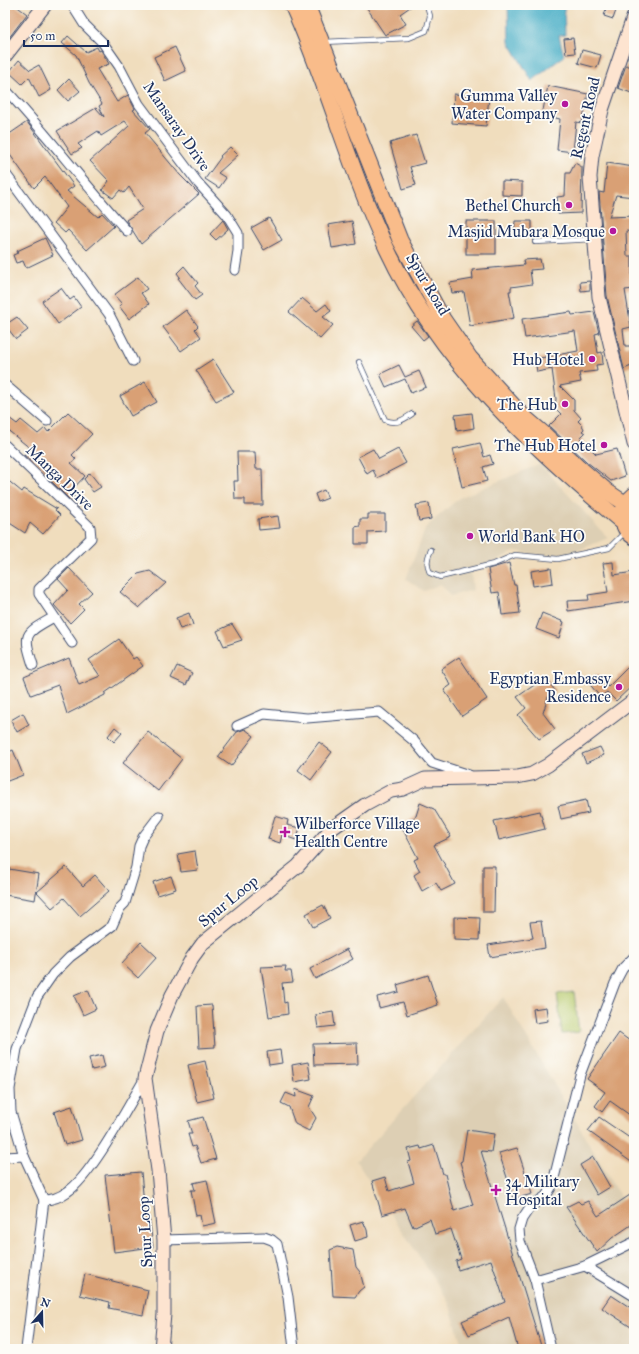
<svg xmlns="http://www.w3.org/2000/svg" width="639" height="1354" viewBox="0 0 639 1354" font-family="'IM FELL Great Primer',serif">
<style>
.built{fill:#ddcfb4}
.green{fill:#b7ca6d;stroke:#697c66}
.water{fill:#47adc6;stroke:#316e92}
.building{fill:#d9a075}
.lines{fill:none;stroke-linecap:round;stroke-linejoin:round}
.lane-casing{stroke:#3b496c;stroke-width:6}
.street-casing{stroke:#3b496c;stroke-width:11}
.secondary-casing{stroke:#3b496c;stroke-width:15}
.primary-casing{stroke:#3b496c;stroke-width:17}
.lane{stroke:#fff;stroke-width:4.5}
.street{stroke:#fff;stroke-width:9}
.secondary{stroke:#fde4d0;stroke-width:13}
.primary{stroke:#f9bc8a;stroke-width:15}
.poi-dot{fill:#b5179e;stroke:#fdfcf7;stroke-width:1.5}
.labels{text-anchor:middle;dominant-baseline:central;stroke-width:3.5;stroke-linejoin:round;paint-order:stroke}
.poi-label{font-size:16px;fill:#1b2f5e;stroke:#fdfcf7;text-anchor:end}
.street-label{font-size:16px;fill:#1b2f5e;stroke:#fdfcf7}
</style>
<rect width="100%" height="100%" fill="#fdfcf7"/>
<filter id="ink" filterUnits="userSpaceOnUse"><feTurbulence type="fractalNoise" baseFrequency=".025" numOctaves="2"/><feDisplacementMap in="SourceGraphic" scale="8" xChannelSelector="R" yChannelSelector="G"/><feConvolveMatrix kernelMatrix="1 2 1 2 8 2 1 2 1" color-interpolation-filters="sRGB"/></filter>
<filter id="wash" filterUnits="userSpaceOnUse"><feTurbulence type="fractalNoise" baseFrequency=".012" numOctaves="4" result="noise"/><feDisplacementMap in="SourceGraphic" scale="16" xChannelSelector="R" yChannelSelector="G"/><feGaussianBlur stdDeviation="0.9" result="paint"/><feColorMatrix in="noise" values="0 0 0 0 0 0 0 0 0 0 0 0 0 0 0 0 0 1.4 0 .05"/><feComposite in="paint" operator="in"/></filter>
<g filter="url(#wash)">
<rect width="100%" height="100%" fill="#f0ddbd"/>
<g class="built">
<polygon points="540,464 608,538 574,552 548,556 516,551 471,573 473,590 450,596 441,584 424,591 406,579 426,527 459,498"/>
<polygon points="503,997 634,1220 634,1349 463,1349 448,1300 356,1161"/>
</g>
<polygon class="green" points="574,992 579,1032 562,1034 557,994"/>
<polygon class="water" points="508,5 564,5 565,35 559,36 564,56 532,81 509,42"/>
<g id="blocks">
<g class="building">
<polygon points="9,5 15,5 27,14 5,43 5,10"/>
<polygon points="365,5 413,5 400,14 406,24 385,35"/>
<polygon points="607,5 618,5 613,19 604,16"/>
<polygon points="68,36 86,52 97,47 99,51 101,50 109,64 97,69 117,102 128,95 135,109 133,110 150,129 145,133 180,175 199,194 141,244 126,220 143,209 129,187 124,193 120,190 113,198 102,190 109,181 90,161 129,126 125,121 101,136 98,131 78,144 82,148 72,154 57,131 96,108 104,117 99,106 102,104 89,83 76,55 62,43"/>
<polygon points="573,38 575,53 566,54 564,39"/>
<polygon points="175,47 186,71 165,81 154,57"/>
<polygon points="582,50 601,55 597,68 578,63"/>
<polygon points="19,60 30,70 39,65 51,90 39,97 29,77 22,84 9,72"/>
<polygon points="626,65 634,68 634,94 618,88"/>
<polygon points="69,79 80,91 68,101 58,90"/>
<polygon points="548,86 588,94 582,123 576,122 573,152 557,150 560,119 542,115"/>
<polygon points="454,94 489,97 486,126 452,123"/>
<polygon points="27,122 74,186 67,191 98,217 102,213 114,226 87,250 68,230 65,233 54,223 67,207 45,177 34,188 5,148 5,137"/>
<polygon points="416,135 425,163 410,167 416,185 403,189 390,143"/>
<polygon points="230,147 238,155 218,173 226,178 219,188 205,179 221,157 220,156"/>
<polygon points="575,163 582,167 581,213 558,214 557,197 565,196 566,173 570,173"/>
<polygon points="607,163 634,167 634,197 616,195 609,217 634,216 634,232 626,231 627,256 632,256 632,282 634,282 634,289 625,290 631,327 623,329 625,346 633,346 630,353 634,354 634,365 624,369 607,296 599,192 604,193"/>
<polygon points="502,181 522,182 522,196 502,195"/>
<polygon points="269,218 282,240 264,250 251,228"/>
<polygon points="223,220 228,229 216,240 210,234"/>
<polygon points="352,221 356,244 332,248 328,225"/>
<rect x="466" y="221" width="30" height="33"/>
<polygon points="515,221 532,221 532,236 514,236"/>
<polygon points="45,238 53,255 26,268 23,261 16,263 13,255 18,253 17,251"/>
<polygon points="540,259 542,269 530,270 532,284 511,287 511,291 509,291 514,318 470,326 464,292 452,293 450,283 473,279 472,270 524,265 523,260"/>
<polygon points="184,266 198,283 195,286 202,295 195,300 178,278 180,277 177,273"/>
<polygon points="138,277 147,289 141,293 149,304 129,319 119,306 122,304 114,295"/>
<polygon points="590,281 590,290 581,291 580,282"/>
<polygon points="61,288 70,300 74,297 81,307 58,324 42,301"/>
<polygon points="302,298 317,311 326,304 331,311 323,317 333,325 320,339 289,312"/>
<polygon points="186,310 198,326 195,329 201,337 181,351 163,327"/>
<polygon points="571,312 572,315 594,312 599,333 595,334 598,353 602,352 603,364 596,365 597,371 579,373 581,382 560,386 574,400 574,410 581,418 578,421 582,425 584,429 582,431 585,433 580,438 596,454 617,449 625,476 611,481 587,462 549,426 561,414 555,408 556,399 552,369 537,372 535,359 578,351 575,331 525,338 522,319"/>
<polygon points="17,317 28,330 16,339 5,325"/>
<polygon points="417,321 428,336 423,340 411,326"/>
<polygon points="213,359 234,392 216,401 196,370"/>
<polygon points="399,365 405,377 419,371 426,387 411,393 405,379 386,387 380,374"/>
<polygon points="145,382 157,402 131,416 120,396"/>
<polygon points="68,412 92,434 72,455 76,459 71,463 85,476 70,492 74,497 70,500 50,480 34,459 31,461 24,455 31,449 5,428 5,415 17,424 21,420 38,434 45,428 48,432"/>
<polygon points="472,413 474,428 457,431 455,415"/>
<polygon points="480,443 484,457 490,455 493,464 483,467 487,481 462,487 453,449"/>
<polygon points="373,449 379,459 398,449 406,463 377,478 373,470 367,474 358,457"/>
<polygon points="237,452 255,452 256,469 262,469 263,505 245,505 245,499 235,499 234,481 238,481"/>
<polygon points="90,473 101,487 93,492 84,479"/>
<polygon points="5,478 22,492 24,489 57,509 55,510 60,515 43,534 30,523 25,533 5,520"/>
<polygon points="324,490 328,498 318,502 315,494"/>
<polygon points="429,503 431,519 419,521 416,505"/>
<polygon points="368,514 385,514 385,531 368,532 368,544 355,544 355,527 360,526 360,519 368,519"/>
<polygon points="278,516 280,528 259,530 258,519"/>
<polygon points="613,562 614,575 634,572 634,601 568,611 567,601 589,600 588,595 608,592 603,563"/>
<polygon points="509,563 514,585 516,585 520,613 502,615 499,592 492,593 488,569"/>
<polygon points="69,568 92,592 79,604 84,609 70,623 54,605 68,590 58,579"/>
<polygon points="551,568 553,583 533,586 531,571"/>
<polygon points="150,571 166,583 139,608 120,592 138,574"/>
<polygon points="189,613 193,625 180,629 176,618"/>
<polygon points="542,613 564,622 559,638 536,629"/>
<polygon points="232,624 242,640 224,646 217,631"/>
<polygon points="119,639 133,659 136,657 143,666 105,693 105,695 67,714 58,685 31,695 24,677 69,658 79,685 100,676 89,660"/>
<polygon points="459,657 487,699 462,716 444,690 451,685 441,669"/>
<polygon points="177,666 192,673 186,685 171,678"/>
<polygon points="628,667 634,673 634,684 616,701 607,692 600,697 588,682 597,674 608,687"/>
<polygon points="546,677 555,691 548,697 543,713 555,729 539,739 518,715 526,708 517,697"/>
<polygon points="23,713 29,725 17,732 11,720"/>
<polygon points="115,727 122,733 114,742 108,736"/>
<polygon points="245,729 254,736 231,766 218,757 237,732"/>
<polygon points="148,732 182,759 158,791 123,763"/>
<polygon points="319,742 332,752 311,780 298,770"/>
<polygon points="600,747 604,755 586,763 582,754"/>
<polygon points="13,750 23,775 5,782 5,754"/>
<polygon points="586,800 589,813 561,819 558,806"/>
<polygon points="420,803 434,809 451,837 434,845 455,884 441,891 436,883 422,891 414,875 420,871 414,860 418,858 401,826 416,816"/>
<polygon points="540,811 545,829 499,840 494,821"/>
<polygon points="275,816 288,820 287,825 300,828 296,840 282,835 280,843 268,839"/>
<polygon points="195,851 198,870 181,872 178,854"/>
<polygon points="483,866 495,866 494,912 483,912"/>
<polygon points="66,867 83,886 95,875 109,891 80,916 64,898 52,908 37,892"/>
<polygon points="9,869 39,874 35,900 5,895"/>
<polygon points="171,876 176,889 157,895 153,882"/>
<polygon points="323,905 330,918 313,927 306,914"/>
<polygon points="454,917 480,918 479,940 454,939"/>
<polygon points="541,921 545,948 490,957 488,945 533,938 530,922"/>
<polygon points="141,942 157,957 138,978 122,963"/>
<polygon points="347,949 353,959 315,979 310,969"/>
<polygon points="286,966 285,971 291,971 293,982 282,983 284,1003 287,1002 288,1014 269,1017 261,967"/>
<polygon points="428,975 438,1005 407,1015 403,1002 379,1008 377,997 399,992 397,985"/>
<polygon points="88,990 96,1009 83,1015 74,996"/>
<polygon points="212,1005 215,1047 199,1048 197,1006"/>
<polygon points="546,1007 548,1021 535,1023 533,1009"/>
<polygon points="333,1012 335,1026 318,1028 316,1015"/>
<polygon points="619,1033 634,1044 634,1118 610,1101 602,1112 595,1106 605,1092 587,1079"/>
<polygon points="357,1043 358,1064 314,1065 313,1044"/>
<polygon points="280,1050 282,1063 269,1065 267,1052"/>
<polygon points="102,1055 105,1067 92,1070 89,1058"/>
<polygon points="205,1061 214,1098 197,1102 188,1065"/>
<polygon points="308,1062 311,1079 294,1082 292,1065"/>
<polygon points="295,1089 314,1096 309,1107 316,1118 309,1131 295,1124 289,1107 281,1103 286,1093 296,1097"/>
<polygon points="72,1106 82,1140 65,1145 54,1112"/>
<polygon points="203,1117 216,1159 201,1163 195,1146 192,1147 188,1134 192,1134 188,1121"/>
<polygon points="599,1117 634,1141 634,1164 588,1131"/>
<polygon points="467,1130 494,1134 491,1152 481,1151 542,1349 518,1349 509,1317 469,1335 462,1321 505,1302 491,1260 458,1270 456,1261 461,1259 451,1229 435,1234 430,1219 413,1227 405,1208 382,1215 372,1181 385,1177 389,1191 414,1183 408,1162 411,1161 408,1149 420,1146 421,1149 434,1145 443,1174 445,1174 454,1211 473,1205 460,1162 462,1161"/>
<polygon points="517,1148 532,1194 514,1199 499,1153"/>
<polygon points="593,1157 610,1187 597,1195 580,1165"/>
<polygon points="141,1172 145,1215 149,1215 153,1247 114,1252 105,1175"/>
<polygon points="207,1180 216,1223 202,1226 200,1215 196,1216 191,1190 195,1190 193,1183"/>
<polygon points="630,1195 634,1201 634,1223 612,1238 597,1252 566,1207 578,1201 581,1204 588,1201 598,1216"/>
<polygon points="363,1221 367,1230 368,1237 355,1241 350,1225"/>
<polygon points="337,1247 353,1250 356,1267 360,1272 364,1287 359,1291 355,1297 333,1296 330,1250"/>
<polygon points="85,1274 148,1290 143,1315 109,1308 110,1302 80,1295"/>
<polygon points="611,1295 634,1310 634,1329 602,1308"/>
</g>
</g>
</g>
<g filter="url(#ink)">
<use href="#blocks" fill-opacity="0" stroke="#3b496c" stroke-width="1"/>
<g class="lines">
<g class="lane-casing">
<g id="lane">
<polyline points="324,42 409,38 426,31 430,16 427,5"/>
<polyline points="535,242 594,239"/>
<path d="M359 362 385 420C396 425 403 420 412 414"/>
<path d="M431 550C427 558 426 564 430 573L440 577 494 564 515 555 558 559 576 555 609 548 626 531"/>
</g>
</g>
<g class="street-casing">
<g id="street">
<polyline points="72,5 84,24 103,43 119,66 139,104 171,147 198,183 227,215 238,233 238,251 235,270"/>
<path d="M5 89C48 135 85 185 127 231"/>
<polyline points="5,173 109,314 133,361"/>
<polyline points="5,385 47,421"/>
<polyline points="5,445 90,527 91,538 39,589 39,594 72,643"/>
<path d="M33 665C23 633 24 634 54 617"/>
<polyline points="237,726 264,714 307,718 379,712 414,741 432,763 469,775"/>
<polyline points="5,1157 24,1156"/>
<polyline points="44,1200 24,1156 11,1112 10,1089 17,1049 37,997 53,974 70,957 112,926 120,908 125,903 136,867 139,846 143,837 159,816"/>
<path d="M44 1200C52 1200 60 1197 67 1192 91 1177 129 1105 145 1078"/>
<polyline points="164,1240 264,1237 272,1240 277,1244 288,1297 294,1349"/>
<polyline points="585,1266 634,1296"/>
<polyline points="535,1280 585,1266 634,1242"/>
<polyline points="26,1349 44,1200"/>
<polyline points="551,1349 535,1280 520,1241 519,1229 522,1219 530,1207 546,1196 552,1186 580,1075 615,983 623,968 634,957"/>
</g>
</g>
<g class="secondary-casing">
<g id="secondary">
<polyline points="634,15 602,110 592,156 590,177 599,297 634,444"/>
<polyline points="5,56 45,5"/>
<polyline points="161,1349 164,1314 164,1240 158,1170 145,1078 157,1031 172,995 192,958 203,943 298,866 331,829 365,805 391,791 403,789 425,779 517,777 532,774 548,765 634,700"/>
</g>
</g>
<g class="primary-casing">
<g id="primary">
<path d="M292 5C328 84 349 170 387 249 440 362 529 444 623 523"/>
<polyline points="307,5 400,240 443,319 470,358 522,415 543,433 581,469 608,492 626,504"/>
<path d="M634 495C620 506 618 527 634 537"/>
</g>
</g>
<use href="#lane" class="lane"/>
<use href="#street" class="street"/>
<use href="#secondary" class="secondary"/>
<use href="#primary" class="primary"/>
</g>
</g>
<g class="poi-dot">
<circle cx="565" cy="104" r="4"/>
<circle cx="569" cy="205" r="4"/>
<circle cx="613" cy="231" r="4"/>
<circle cx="592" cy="359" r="4"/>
<circle cx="565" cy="404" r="4"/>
<circle cx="604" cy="445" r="4"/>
<circle cx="470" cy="536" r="4"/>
<circle cx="619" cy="687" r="4"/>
<path d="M283 826h4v4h4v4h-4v4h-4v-4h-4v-4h4z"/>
<path d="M494 1184h4v4h4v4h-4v4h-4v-4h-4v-4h4z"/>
</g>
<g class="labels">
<g class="poi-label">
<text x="557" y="95">Gumma Valley<tspan x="557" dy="18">Water Company</tspan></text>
<text x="561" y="205">Bethel Church</text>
<text x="605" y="231">Masjid Mubara Mosque</text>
<text x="584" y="359">Hub Hotel</text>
<text x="557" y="404">The Hub</text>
<text x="596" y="445">The Hub Hotel</text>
<text x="478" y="536" text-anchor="start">World Bank HO</text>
<text x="611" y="678">Egyptian Embassy<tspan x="611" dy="18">Residence</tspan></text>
<text x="294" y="823" text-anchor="start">Wilberforce Village<tspan x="294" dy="18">Health Centre</tspan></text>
<text x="505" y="1181" text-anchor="start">34 Military<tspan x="505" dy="18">Hospital</tspan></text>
</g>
<g class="street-label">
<text transform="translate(585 118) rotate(-77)">Regent Road</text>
<text transform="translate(177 126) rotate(55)">Mansaray Drive</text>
<text transform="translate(428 284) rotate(59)">Spur Road</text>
<text transform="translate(60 477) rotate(44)">Manga Drive</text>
<text transform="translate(228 901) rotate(-39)">Spur Loop</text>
<text transform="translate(145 1232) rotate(-93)">Spur Loop</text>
</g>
</g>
<rect width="639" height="1354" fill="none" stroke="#fdfcf7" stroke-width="20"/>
<g transform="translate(42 1312) rotate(20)" stroke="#fdfcf7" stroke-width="3" paint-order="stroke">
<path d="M0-3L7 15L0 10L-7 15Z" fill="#1b2f5e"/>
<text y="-6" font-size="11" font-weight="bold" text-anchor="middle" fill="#1b2f5e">N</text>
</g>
<path d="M24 40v6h84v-6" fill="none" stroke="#1b2f5e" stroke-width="2"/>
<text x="30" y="40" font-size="12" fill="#1b2f5e" stroke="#fdfcf7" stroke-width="3" paint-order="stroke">50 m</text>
</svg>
